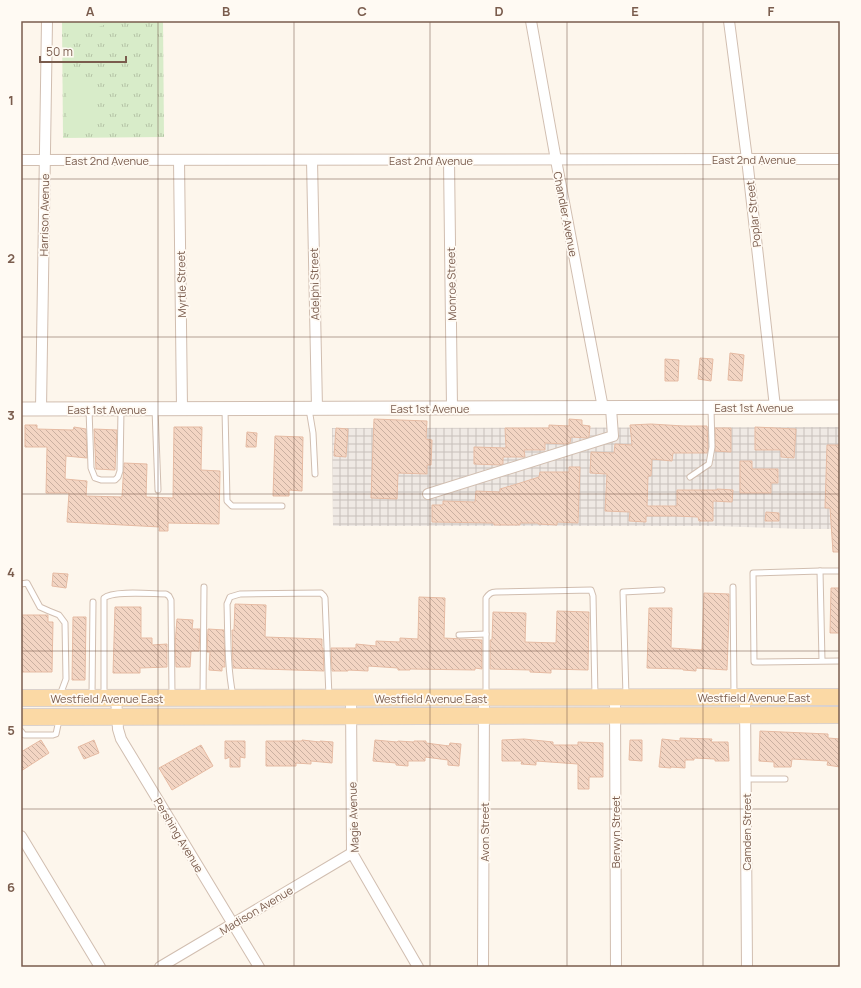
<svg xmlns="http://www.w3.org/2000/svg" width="861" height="988" viewBox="0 0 861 988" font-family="Manrope,sans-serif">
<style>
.industrial{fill:url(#industrial-grid)}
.grass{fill:url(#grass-tufts)}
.pitch{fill:#d8ecc9}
.building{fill:url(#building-back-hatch);stroke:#e6bba3}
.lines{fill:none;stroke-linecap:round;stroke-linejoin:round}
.service-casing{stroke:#d1beb0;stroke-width:7}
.minor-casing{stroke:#d1beb0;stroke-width:12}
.tertiary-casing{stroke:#d1beb0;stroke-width:15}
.primary-casing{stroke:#dad1cd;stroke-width:18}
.service{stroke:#fff;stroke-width:5}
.minor{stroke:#fff;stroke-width:10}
.tertiary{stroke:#fff;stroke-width:13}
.primary{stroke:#fbd9a5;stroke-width:16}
.grid{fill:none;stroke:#7a5c4d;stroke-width:1;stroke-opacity:0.55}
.labels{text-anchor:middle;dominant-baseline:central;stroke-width:3.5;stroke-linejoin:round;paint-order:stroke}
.street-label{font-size:11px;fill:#7a5c4d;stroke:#fffaf3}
.neatline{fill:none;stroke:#7a5c4d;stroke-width:1.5}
.grid-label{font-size:13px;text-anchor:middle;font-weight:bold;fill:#7a5c4d}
</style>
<defs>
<pattern id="industrial-grid" width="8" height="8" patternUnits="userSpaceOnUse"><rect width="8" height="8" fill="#efe9e4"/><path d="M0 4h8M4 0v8" fill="none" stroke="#c7c0bb"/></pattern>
<pattern id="grass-tufts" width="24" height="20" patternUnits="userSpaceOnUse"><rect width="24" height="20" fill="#d8ecc9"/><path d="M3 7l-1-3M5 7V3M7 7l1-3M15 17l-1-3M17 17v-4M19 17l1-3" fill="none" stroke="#b4c2a5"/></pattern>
<pattern id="building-back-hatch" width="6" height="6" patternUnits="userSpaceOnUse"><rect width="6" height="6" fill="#f3d5c3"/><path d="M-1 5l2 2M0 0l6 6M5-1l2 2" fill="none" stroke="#cab0a1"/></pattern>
</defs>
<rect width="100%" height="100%" fill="#fdf6ec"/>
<polygon class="industrial" points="840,427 840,529 801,529 719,526 333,526 332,428"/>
<polygon class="grass" points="62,21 163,21 164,137 63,138"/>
<g class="pitch">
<polygon points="65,21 113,21 112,22 93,29 65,28"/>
<polygon points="66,82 95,82 95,131 67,131"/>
</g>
<g class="building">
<polygon points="730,353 744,355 742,381 728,380"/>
<polygon points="700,358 713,359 711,381 698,379"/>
<polygon points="665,359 679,360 678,381 665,381"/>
<polygon points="374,419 427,421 426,439 432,440 431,465 427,465 427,474 398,473 397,499 371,498"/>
<polygon points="569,419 582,420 582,425 590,426 589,437 586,438 571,437 570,443 565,444 545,443 545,450 524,450 525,457 503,457 503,464 500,465 474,464 474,447 506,448 505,428 549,428 549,425 569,426"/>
<polygon points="651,424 684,426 707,426 708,447 707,453 673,453 672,461 652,459 651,476 648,476 647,506 677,506 677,490 717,490 717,489 733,490 732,502 713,501 713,521 699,521 698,517 676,516 646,516 646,522 629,521 630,512 605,511 607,474 590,473 591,452 614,453 615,444 632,445 630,425"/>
<polygon points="25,425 37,425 37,429 73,430 74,427 86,429 87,458 66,456 65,479 87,481 86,496 122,497 124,463 147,464 146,497 173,498 174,427 202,427 201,470 220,471 219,524 168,523 168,531 159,531 160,527 67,522 69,493 46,493 47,447 25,447"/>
<polygon points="755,427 796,429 794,458 781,457 781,450 755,450"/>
<polygon points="336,428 348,429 346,457 334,456"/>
<polygon points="715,428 731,428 731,452 715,451"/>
<polygon points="94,429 117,430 115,470 96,469"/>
<polygon points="247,432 257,433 256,447 246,447"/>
<polygon points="275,436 303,437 302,491 289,490 289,496 273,496"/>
<polygon points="827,445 840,445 840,552 833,552 830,508 825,508"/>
<polygon points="740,461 752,461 752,469 778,469 778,483 771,483 771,493 740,493"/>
<polygon points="569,467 580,467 578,523 557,522 557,525 538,524 538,523 520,523 520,525 494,525 494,523 432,522 432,505 443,505 443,501 475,502 476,491 500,492 500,489 517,484 539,477 540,472 569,472"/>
<polygon points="766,512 779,513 779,521 765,521"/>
<polygon points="53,573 68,574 66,588 52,586"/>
<polygon points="831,588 840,588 840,633 830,633"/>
<polygon points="704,593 729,594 729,615 727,670 696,668 696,671 683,670 683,669 647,668 649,608 672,608 671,648 702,650"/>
<polygon points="419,597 445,598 444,638 482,640 482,669 475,668 475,670 410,669 410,670 398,670 398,668 368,666 368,671 348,670 348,671 332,671 331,648 356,648 356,644 376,646 376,641 400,642 400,638 418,639"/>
<polygon points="235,604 266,605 265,637 322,639 322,648 323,648 324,671 233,668 232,630 234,630"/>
<polygon points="115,607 141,607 141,638 152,638 152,645 167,644 167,667 140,668 140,673 113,673"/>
<polygon points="557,611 589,612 588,670 551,669 551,673 530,672 530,670 490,669 490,640 492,640 493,612 526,613 525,642 556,643"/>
<polygon points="21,615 48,615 48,622 53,622 52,672 21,672"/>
<polygon points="73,617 86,617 85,680 72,680"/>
<polygon points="177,619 193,620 192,629 200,629 199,651 191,651 190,667 176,667 175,644"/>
<polygon points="208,629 224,630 225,667 222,667 222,671 209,670 210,652 207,652"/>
<polygon points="760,731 828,734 828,738 840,739 840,767 827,765 828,761 792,759 791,767 774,767 774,762 759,761"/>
<polygon points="680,738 712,739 711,742 728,742 729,761 715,761 715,759 694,758 694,760 685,760 685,768 671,767 671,768 659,767 662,739 680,741"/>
<polygon points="524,739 553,742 553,745 578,745 578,742 603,743 603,777 589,777 589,789 578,789 578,764 536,761 536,765 521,764 522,761 502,761 502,740"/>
<polygon points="41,740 49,753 21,771 21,752"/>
<polygon points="94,740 99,753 84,759 78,747"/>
<polygon points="302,740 320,742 320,741 333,742 332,763 311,761 311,764 296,763 296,766 266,766 266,741 302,741"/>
<polygon points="375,740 397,742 398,741 414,742 414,741 426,741 426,743 449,746 450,743 461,744 459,766 448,765 448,760 425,757 425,761 408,761 408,766 396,765 396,763 373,761"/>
<polygon points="630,740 642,740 642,761 629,760"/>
<polygon points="225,741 245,741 245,758 240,757 240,767 230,767 230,757 225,759"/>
<polygon points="201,745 213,766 172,790 159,768"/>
</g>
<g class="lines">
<g class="service-casing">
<g id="service">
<polyline points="89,409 91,468 95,478 101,480 115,480 118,477 120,471 121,410"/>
<polyline points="155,409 158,490"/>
<polyline points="309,409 313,433 315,474"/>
<polyline points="225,410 227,501 232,506 282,506"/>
<polyline points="690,477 709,464 712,447 711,409"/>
<polyline points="820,571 840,571"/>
<polyline points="21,584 27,583 40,607 49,611 59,615 65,623 66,679 60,695"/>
<polyline points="733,587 734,696"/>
<polyline points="459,635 486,634"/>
<polyline points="822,661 820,571 753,573 754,662 840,661"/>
<polyline points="92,695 93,602"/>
<polyline points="203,695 204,587"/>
<path d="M104 696V598C113 590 153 594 166 594L169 596 171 600 172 695"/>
<path d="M233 696C227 665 228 635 227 604L230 597 240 594 321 593 324 596 325 598 329 697"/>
<path d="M486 696V598C489 594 491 592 496 592L591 590 593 596 595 696"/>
<polyline points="626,696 623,592 662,590"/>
<polyline points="21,731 24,735 53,735 56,734 59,720"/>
<polyline points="746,779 785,779"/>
</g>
</g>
<g class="minor-casing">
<g id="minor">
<polyline points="531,21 556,160 603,408"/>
<polyline points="729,21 747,159 775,407"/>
<polyline points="21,160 840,159"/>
<polyline points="179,160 182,408"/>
<polyline points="312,160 317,408"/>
<polyline points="449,160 452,408"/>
<polyline points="41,409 47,21"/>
<polyline points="428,494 613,436 611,408"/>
<polyline points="615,697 616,967"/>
<polyline points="745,697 747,967"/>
<polyline points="116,698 118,729 121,739 259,967"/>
<polyline points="351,698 352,853 418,967"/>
<polyline points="21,836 100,967"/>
<polyline points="160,967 352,853"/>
<polyline points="483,967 484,697"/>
</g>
</g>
<g class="tertiary-casing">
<polyline id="tertiary" points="21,409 840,407"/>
</g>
<g class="primary-casing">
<g id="primary">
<polyline points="21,698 840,697"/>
<polyline points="21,717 840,715"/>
</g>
</g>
<use href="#service" class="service"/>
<use href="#minor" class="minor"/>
<use href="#tertiary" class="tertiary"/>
<use href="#primary" class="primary"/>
</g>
<path class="grid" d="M158 21V967M294 21V967M430 21V967M567 21V967M703 21V967M21 179H840M21 337H840M21 494H840M21 651H840M21 809H840"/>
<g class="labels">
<g class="street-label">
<text x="754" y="159">East 2nd Avenue</text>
<text x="107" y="160">East 2nd Avenue</text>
<text x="431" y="160">East 2nd Avenue</text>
<text transform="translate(566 214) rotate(79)">Chandler Avenue</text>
<text transform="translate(753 214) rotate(-96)">Poplar Street</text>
<text transform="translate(44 215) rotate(-89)">Harrison Avenue</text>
<text transform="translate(181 284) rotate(-91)">Myrtle Street</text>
<text transform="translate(314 284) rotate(-91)">Adelphi Street</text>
<text transform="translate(451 284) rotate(-91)">Monroe Street</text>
<text x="754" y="407">East 1st Avenue</text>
<text x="430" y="408">East 1st Avenue</text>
<text x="107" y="409">East 1st Avenue</text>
<text x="754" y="697">Westfield Avenue East</text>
<text x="107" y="698">Westfield Avenue East</text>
<text x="431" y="698">Westfield Avenue East</text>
<text transform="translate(353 817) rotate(-92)">Magie Avenue</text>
<text transform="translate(484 832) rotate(-90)">Avon Street</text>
<text transform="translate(615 832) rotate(-90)">Berwyn Street</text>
<text transform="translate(746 832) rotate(-90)">Camden Street</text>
<text transform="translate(179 835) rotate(59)">Pershing Avenue</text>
<text transform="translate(256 910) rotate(-31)">Madison Avenue</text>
</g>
</g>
<rect width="861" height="988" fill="none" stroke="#fffaf3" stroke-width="44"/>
<path d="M40 56v6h86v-6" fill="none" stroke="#7a5c4d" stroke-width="2"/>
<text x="46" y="56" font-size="12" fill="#7a5c4d" stroke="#fffaf3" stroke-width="3" paint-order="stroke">50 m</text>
<rect x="22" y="22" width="817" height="944" class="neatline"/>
<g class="grid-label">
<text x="90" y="16">A</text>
<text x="226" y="16">B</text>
<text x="362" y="16">C</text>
<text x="499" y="16">D</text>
<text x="635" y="16">E</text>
<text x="771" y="16">F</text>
<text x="11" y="105">1</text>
<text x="11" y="263">2</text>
<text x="11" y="420">3</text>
<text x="11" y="577">4</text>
<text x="11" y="735">5</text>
<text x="11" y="892">6</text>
</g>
</svg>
